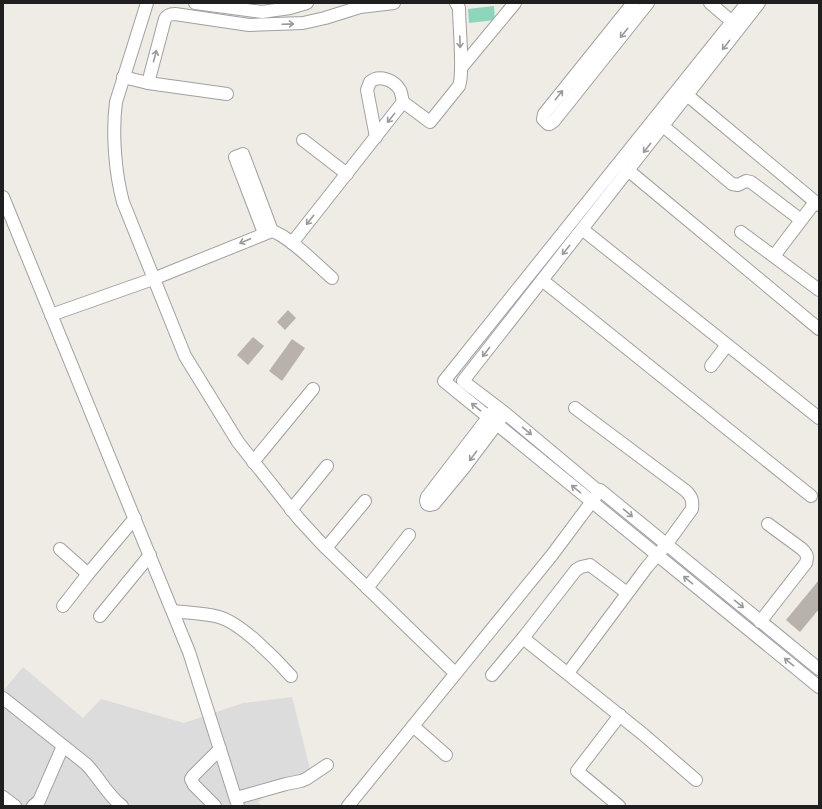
<svg xmlns="http://www.w3.org/2000/svg" width="822" height="809" viewBox="0 0 822 809" font-family="Barlow,sans-serif">
<style>
.residential{fill:#dddcdc}
.pitch{fill:#8dd5bb}
.building{fill:#b8b1ac}
.lines{fill:none;stroke-linecap:round;stroke-linejoin:round}
.minor-casing{stroke:#a0a0a0;stroke-width:14}
.minor{stroke:#fff;stroke-width:12}
.oneway{stroke:#9a9a9a}
</style>
<rect width="100%" height="100%" fill="#efece6"/>
<polygon class="residential" points="23,667 83,718 101,699 184,723 243,703 292,697 312,777 282,783 258,802 262,806 3,806 3,691"/>
<polygon class="pitch" points="494,6 495,20 469,23 468,9"/>
<g class="building">
<polygon points="288,310 296,318 285,330 277,322"/>
<polygon points="253,337 264,346 248,365 237,355"/>
<polygon points="292,339 305,348 282,381 269,371"/>
<polygon points="819,580 819,609 800,632 786,620"/>
</g>
<g class="lines">
<g class="minor-casing">
<g id="minor">
<path d="M147 3 116 102C112 132 115 173 123 202L185 356 238 442 299 519 322 544 455 673"/>
<polyline points="195,3 262,12 290,8 307,3"/>
<polyline points="633,3 544,114 543,119 548,124 550,124 554,121 648,3"/>
<polyline points="710,3 737,26"/>
<polyline points="747,3 444,381 819,687"/>
<polyline points="759,3 463,381 505,413 596,489 600,490 819,669"/>
<polyline points="461,68 515,3"/>
<path d="M123 77 148 83 165 19C167 15 170 14 175 14L249 25 303 23 325 18 360 7 394 3"/>
<polyline points="148,83 227,94"/>
<polyline points="687,95 819,205"/>
<polyline points="663,126 732,184 738,185 746,181 751,182 801,220"/>
<path d="M376 137 367 90 370 82C379 74 394 80 400 90 402 94 402 99 403 102"/>
<polyline points="303,140 347,174"/>
<polyline points="623,166 819,329"/>
<polyline points="3,197 189,652 238,806"/>
<polyline points="582,229 819,418"/>
<polyline points="741,232 819,290"/>
<polyline points="264,233 235,157 243,154 272,231"/>
<path d="M292 243 403 102 430 122 459 86C464 73 459 25 459 8L456 3"/>
<polyline points="774,256 815,202"/>
<polyline points="542,280 811,496"/>
<path d="M51 315 153 279 272 231C289 236 318 266 332 278"/>
<polyline points="711,366 727,345"/>
<polyline points="493,411 427,497 426,501 427,504 430,505 434,504 463,469 502,417"/>
<polyline points="253,462 313,389"/>
<polyline points="291,510 327,466"/>
<polyline points="326,548 365,501"/>
<polyline points="60,549 88,574"/>
<polyline points="367,588 409,535"/>
<polyline points="63,606 88,574 135,518"/>
<path d="M173 611C188 613 204 613 219 617 241 623 276 659 291 676"/>
<polyline points="100,616 150,555"/>
<path d="M760 622 806 563C808 556 807 554 802 549L768 524"/>
<polyline points="523,638 644,735 696,780"/>
<path d="M568 673 647 567 666 545 692 509C693 501 692 497 686 491L575 408"/>
<polyline points="492,675 523,638 576,570 581,567 590,565 627,593"/>
<path d="M3 698 86 764C99 777 107 795 122 806"/>
<polyline points="413,726 446,755"/>
<polyline points="3,797 15,806"/>
<polyline points="236,798 286,784 301,781 306,779 327,765"/>
<polyline points="33,806 39,801 63,746"/>
<polyline points="215,806 194,785 191,779 193,776 220,749"/>
<polyline points="348,806 552,555 596,496"/>
<polyline points="619,806 577,771 620,715"/>
</g>
</g>
<use href="#minor" class="minor"/>
</g>
<defs><path id="oneway-shaft" d="M-6 0H5M1.5-3L5.5 0L1.5 3" fill="none" stroke-width="1.6" stroke-linecap="round" stroke-linejoin="round"/></defs>
<g class="oneway">
<use href="#oneway-shaft" transform="translate(288 24) rotate(-2)"/>
<use href="#oneway-shaft" transform="translate(624 33) rotate(129)"/>
<use href="#oneway-shaft" transform="translate(460 42) rotate(88)"/>
<use href="#oneway-shaft" transform="translate(726 45) rotate(128)"/>
<use href="#oneway-shaft" transform="translate(155 56) rotate(-75)"/>
<use href="#oneway-shaft" transform="translate(559 95) rotate(-51)"/>
<use href="#oneway-shaft" transform="translate(391 118) rotate(129)"/>
<use href="#oneway-shaft" transform="translate(647 148) rotate(128)"/>
<use href="#oneway-shaft" transform="translate(310 220) rotate(128)"/>
<use href="#oneway-shaft" transform="translate(245 241) rotate(157)"/>
<use href="#oneway-shaft" transform="translate(566 250) rotate(129)"/>
<use href="#oneway-shaft" transform="translate(486 352) rotate(128)"/>
<use href="#oneway-shaft" transform="translate(476 407) rotate(-141)"/>
<use href="#oneway-shaft" transform="translate(527 431) rotate(40)"/>
<use href="#oneway-shaft" transform="translate(473 456) rotate(127)"/>
<use href="#oneway-shaft" transform="translate(576 489) rotate(-141)"/>
<use href="#oneway-shaft" transform="translate(628 513) rotate(40)"/>
<use href="#oneway-shaft" transform="translate(688 580) rotate(-141)"/>
<use href="#oneway-shaft" transform="translate(739 604) rotate(39)"/>
<use href="#oneway-shaft" transform="translate(789 662) rotate(-141)"/>
</g>
<rect width="822" height="809" fill="none" stroke="#1f1f1f" stroke-width="8"/>
</svg>
